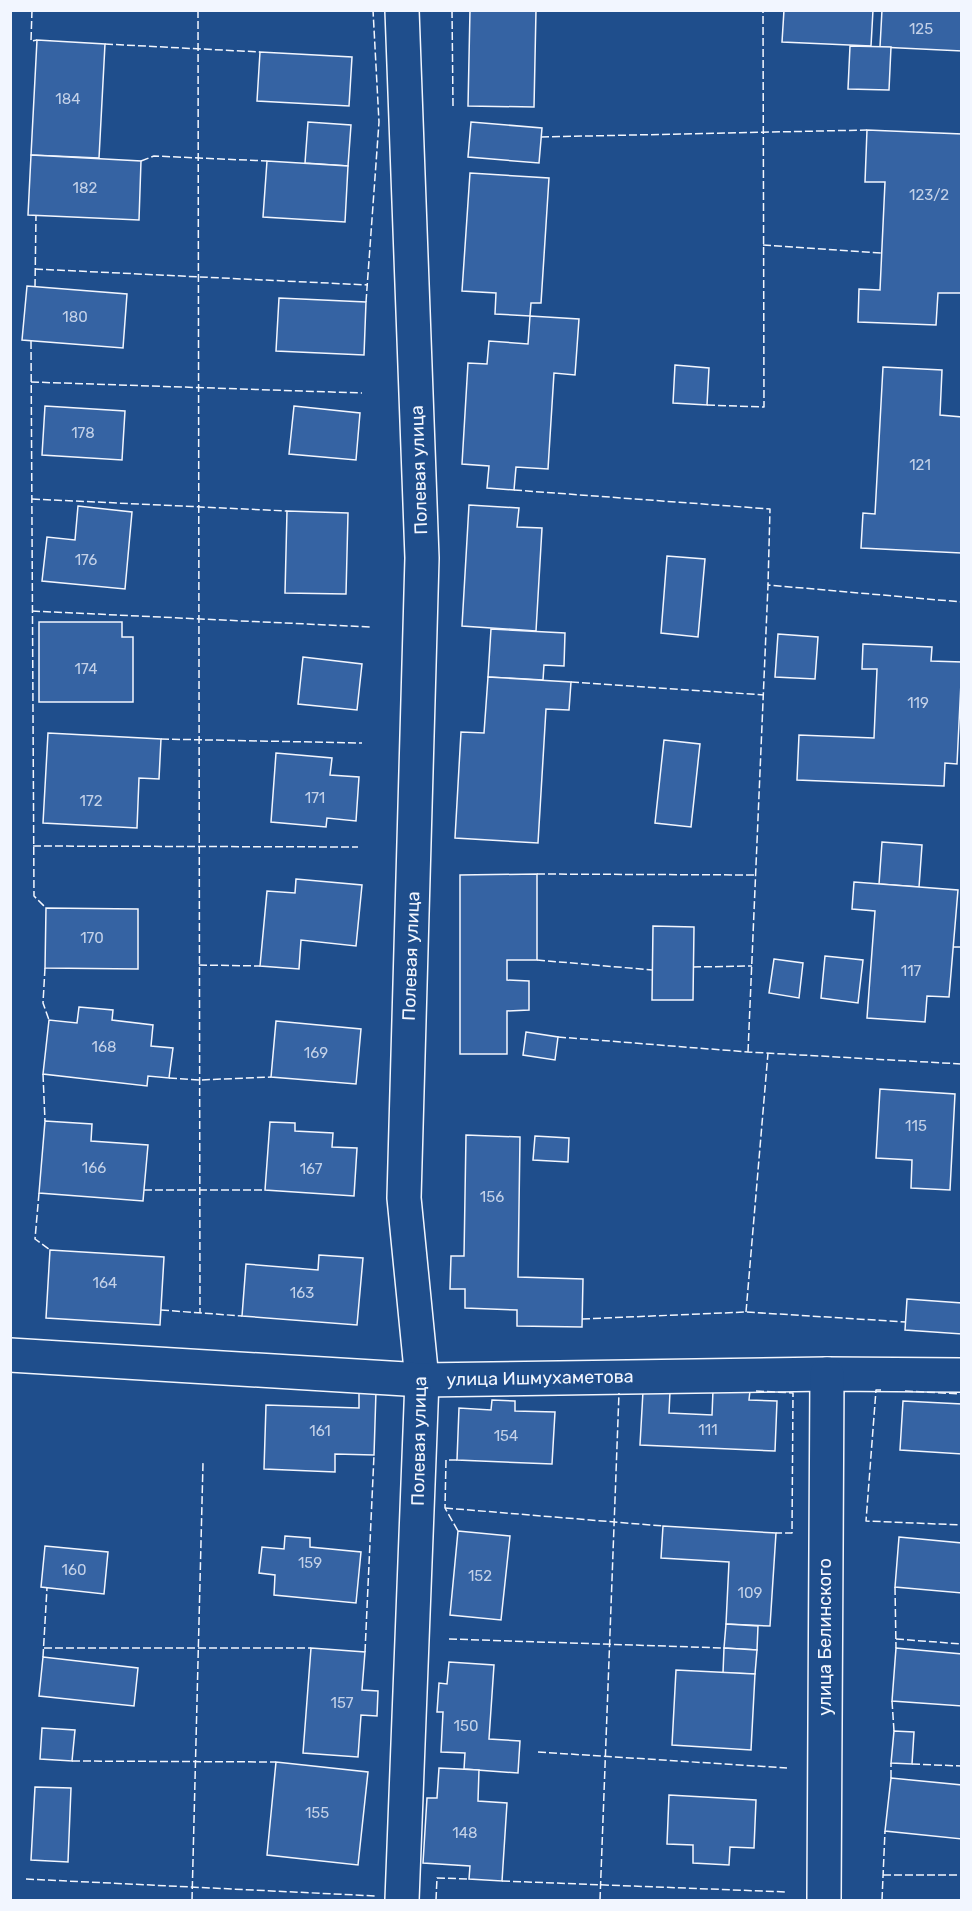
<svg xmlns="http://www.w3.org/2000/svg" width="972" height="1911" viewBox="0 0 972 1911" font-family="Rubik,sans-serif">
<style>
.building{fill:#3563a3;stroke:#f2f6ff;stroke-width:1.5}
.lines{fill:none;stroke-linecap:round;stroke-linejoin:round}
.minor-casing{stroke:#f2f6ff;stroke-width:36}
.minor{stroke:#1f4e8c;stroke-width:33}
.fence{stroke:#f2f6ff;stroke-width:1.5;stroke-dasharray:8 3;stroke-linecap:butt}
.labels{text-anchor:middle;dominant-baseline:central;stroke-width:4.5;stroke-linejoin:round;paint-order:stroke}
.number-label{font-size:15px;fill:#c3d1e8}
.street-label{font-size:18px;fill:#f2f6ff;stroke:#1f4e8c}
</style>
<rect width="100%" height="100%" fill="#1f4e8c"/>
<g class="building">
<polygon points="470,10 536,10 534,107 468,106"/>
<polygon points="784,10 873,10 871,46 782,42"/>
<polygon points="882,10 962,10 962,51 880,47"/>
<polygon points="37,40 105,44 99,158 31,155"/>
<polygon points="850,46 891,47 889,90 848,89"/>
<polygon points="260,52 352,57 349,106 257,101"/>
<polygon points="308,122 351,125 348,166 305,163"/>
<polygon points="471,122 542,128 539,163 468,157"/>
<polygon points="867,130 962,134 962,293 938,293 936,325 858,322 859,289 880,290 885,182 865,182"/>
<polygon points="31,155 141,161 139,220 28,215"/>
<polygon points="267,161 348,166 345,222 263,217"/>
<polygon points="470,173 549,178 541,303 531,303 530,316 495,314 496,293 462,291"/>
<polygon points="27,286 127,294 123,348 22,340"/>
<polygon points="279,298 366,302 364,355 276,351"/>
<polygon points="530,316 579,319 575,375 554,373 548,469 516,467 514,490 487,488 489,466 462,464 468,363 487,364 489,341 528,344"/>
<polygon points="675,365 709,368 707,405 673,403"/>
<polygon points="883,367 942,370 940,415 962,417 961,553 861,548 863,513 875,514"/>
<polygon points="45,406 125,411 122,460 42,455"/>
<polygon points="294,406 360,413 356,460 289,454"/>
<polygon points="469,505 519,508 517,527 542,528 536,631 462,626"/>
<polygon points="78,506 132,512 125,589 42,581 47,537 75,540"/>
<polygon points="287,511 348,513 346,594 285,593"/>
<polygon points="667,556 705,559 698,637 661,633"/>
<polygon points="39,622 122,622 122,637 133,637 133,702 39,702"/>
<polygon points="491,629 565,633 564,666 544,665 543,680 488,677"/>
<polygon points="778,634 818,637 815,679 775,677"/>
<polygon points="863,644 932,647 931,661 962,662 957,764 945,763 944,786 797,780 799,735 874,738 877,669 862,669"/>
<polygon points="303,657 362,664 357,710 298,704"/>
<polygon points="488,677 571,682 569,710 546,709 538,843 455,838 461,732 484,733"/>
<polygon points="48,733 161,739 159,779 139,778 137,828 43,823"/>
<polygon points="664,740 700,744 691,827 655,823"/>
<polygon points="276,753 332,758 330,775 359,777 356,821 327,818 326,827 271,822"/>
<polygon points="882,842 922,845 919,887 879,884"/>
<polygon points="537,874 537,960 507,960 507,980 529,981 529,1010 507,1011 507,1054 460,1054 460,875"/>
<polygon points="296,879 362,885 356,946 301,940 299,969 260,966 267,891 295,893"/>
<polygon points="854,882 958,890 949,997 927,996 925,1022 867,1018 875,911 852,909"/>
<polygon points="46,908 138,909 138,969 45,968"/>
<polygon points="653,926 694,927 693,1000 652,1000"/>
<polygon points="825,956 863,960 858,1003 821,998"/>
<polygon points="774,959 803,963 799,998 769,993"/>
<polygon points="79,1007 113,1010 112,1020 153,1025 151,1046 173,1048 169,1078 148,1076 147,1086 43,1074 49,1020 77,1023"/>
<polygon points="276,1021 361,1029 356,1084 271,1077"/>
<polygon points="526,1032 558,1037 555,1060 523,1055"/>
<polygon points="880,1089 955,1094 950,1190 911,1188 912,1160 876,1158"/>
<polygon points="45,1121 92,1124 91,1141 148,1145 143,1201 39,1193"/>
<polygon points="270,1122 295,1123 295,1131 333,1133 332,1147 357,1148 354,1196 265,1190"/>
<polygon points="466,1135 520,1137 518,1277 583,1279 582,1327 517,1326 517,1310 465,1308 465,1289 450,1289 451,1256 464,1256"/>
<polygon points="535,1136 569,1138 568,1162 533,1160"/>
<polygon points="50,1250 164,1257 160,1325 46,1318"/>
<polygon points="319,1255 363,1258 357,1325 242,1316 246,1264 318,1270"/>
<polygon points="907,1299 962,1303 962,1334 905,1330"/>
<polygon points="359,1390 376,1391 374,1455 335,1454 335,1472 264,1469 266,1405 359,1408"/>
<polygon points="713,1390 750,1391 749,1400 777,1401 775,1451 640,1445 643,1391 670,1392 669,1413 712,1415"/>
<polygon points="492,1400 515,1401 515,1411 555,1412 552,1464 457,1460 459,1408 491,1410"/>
<polygon points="903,1401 962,1404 962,1454 900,1450"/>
<polygon points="663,1526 776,1533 770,1626 726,1624 729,1562 661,1558"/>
<polygon points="458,1531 510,1536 501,1620 450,1615"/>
<polygon points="285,1536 310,1538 310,1547 361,1552 356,1603 274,1595 275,1575 259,1573 262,1547 284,1549"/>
<polygon points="899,1537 962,1543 962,1593 895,1587"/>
<polygon points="45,1546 108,1552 104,1594 41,1587"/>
<polygon points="726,1624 758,1626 757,1650 724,1648"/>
<polygon points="311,1648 365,1652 362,1690 378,1691 377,1716 361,1715 358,1757 303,1753"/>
<polygon points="724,1648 757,1650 755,1674 723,1673"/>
<polygon points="896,1648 962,1654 962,1706 892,1701"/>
<polygon points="43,1657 138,1668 134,1706 39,1696"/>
<polygon points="449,1662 494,1665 489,1739 520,1741 518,1773 464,1769 465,1753 441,1752 443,1712 437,1712 439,1683 447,1684"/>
<polygon points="676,1670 755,1674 751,1750 672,1745"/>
<polygon points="42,1728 75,1730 72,1761 40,1759"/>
<polygon points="894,1731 914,1732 912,1764 891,1763"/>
<polygon points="276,1762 368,1772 358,1865 267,1855"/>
<polygon points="439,1768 479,1770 478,1801 507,1803 502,1881 469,1879 470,1866 423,1863 427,1798 437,1798"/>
<polygon points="891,1778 962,1785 962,1839 885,1831"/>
<polygon points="35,1787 71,1788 68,1862 31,1860"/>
<polygon points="669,1795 756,1800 754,1848 730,1847 729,1865 693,1863 693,1845 667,1844"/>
</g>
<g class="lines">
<g class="minor-casing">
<g id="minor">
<polyline points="402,10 422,558 404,1198 422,1380 402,1900"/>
<polyline points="10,1355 422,1380 827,1374 962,1375"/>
<polyline points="824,1900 827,1374"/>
</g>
</g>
<use href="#minor" class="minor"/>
<g class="fence">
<polyline points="32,10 31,41 37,40"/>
<polyline points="198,10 200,1313"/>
<polyline points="452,10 453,106"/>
<polyline points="105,44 260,52"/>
<polyline points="541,137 867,130"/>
<polyline points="141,161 154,156 267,161"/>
<polyline points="763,245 881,253"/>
<polyline points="35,269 368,285"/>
<polyline points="35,287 36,215"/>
<polyline points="366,302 379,122 373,10"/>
<polyline points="31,341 34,896 46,908"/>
<polyline points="31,382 362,393"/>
<polyline points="707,405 764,407 763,10"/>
<polyline points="514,490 770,509 768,585"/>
<polyline points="32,499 287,511"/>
<polyline points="32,611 370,627"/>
<polyline points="571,682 764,695"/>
<polyline points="161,739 362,743"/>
<polyline points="33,846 358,847"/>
<polyline points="537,874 756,875"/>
<polyline points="953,947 962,947"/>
<polyline points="537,960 652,970"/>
<polyline points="199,965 260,966"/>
<polyline points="693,967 752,966"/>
<polyline points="45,968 43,1003 49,1020"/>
<polyline points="558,1037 748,1052 962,1064"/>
<polyline points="748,1052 768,585 962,602"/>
<polyline points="43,1074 45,1121"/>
<polyline points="169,1078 200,1080 271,1077"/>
<polyline points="144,1190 265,1190"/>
<polyline points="39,1193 35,1239 50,1250"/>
<polyline points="161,1310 242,1316"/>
<polyline points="746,1312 768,1053"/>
<polyline points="582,1319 746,1312 906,1322"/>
<polyline points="881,1390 876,1390 866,1521 962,1525"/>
<polyline points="756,1391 793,1393 792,1533 776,1533"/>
<polyline points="905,1391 962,1394"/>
<polyline points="457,1460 446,1460 445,1508 458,1531"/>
<polyline points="445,1508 663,1526"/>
<polyline points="895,1587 896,1648"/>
<polyline points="449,1639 724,1648"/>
<polyline points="896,1639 962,1644"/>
<polyline points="44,1648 311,1648"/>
<polyline points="365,1652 374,1455"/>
<polyline points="43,1657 47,1588"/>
<polyline points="892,1701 894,1731"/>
<polyline points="538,1752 787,1768"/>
<polyline points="72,1761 276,1762"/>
<polyline points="912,1764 962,1766"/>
<polyline points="891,1778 891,1763"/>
<polyline points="883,1875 962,1875"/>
<polyline points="26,1879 376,1896"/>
<polyline points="502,1881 787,1892"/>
<polyline points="192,1900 203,1463"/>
<polyline points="436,1900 437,1878 469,1879"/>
<polyline points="600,1900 619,1393"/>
<polyline points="882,1900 885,1831"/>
</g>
</g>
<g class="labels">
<g class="number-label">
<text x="921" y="29">125</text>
<text x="68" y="99">184</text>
<text x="85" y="188">182</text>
<text x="929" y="195">123/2</text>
<text x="75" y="317">180</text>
<text x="83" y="433">178</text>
<text x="920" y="465">121</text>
<text x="86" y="560">176</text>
<text x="86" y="669">174</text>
<text x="918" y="703">119</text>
<text x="315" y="798">171</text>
<text x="91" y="801">172</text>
<text x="92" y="938">170</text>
<text x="911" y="971">117</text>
<text x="104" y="1047">168</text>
<text x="316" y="1053">169</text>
<text x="916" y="1126">115</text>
<text x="94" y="1168">166</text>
<text x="311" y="1169">167</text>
<text x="492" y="1197">156</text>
<text x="105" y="1283">164</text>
<text x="302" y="1293">163</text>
<text x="708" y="1430">111</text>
<text x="320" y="1431">161</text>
<text x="506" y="1436">154</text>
<text x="310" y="1563">159</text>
<text x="74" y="1570">160</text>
<text x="480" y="1576">152</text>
<text x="750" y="1593">109</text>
<text x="342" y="1703">157</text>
<text x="466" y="1726">150</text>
<text x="317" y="1813">155</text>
<text x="465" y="1833">148</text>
</g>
<g class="street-label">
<text transform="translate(419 470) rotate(-92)">Полевая улица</text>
<text transform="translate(411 956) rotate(-88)">Полевая улица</text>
<text transform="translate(540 1378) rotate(-1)">улица Ишмухаметова</text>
<text transform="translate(419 1441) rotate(-89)">Полевая улица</text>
<text transform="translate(825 1637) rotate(-90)">улица Белинского</text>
</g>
</g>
<rect width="972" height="1911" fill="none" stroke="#f2f6ff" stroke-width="24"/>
</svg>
